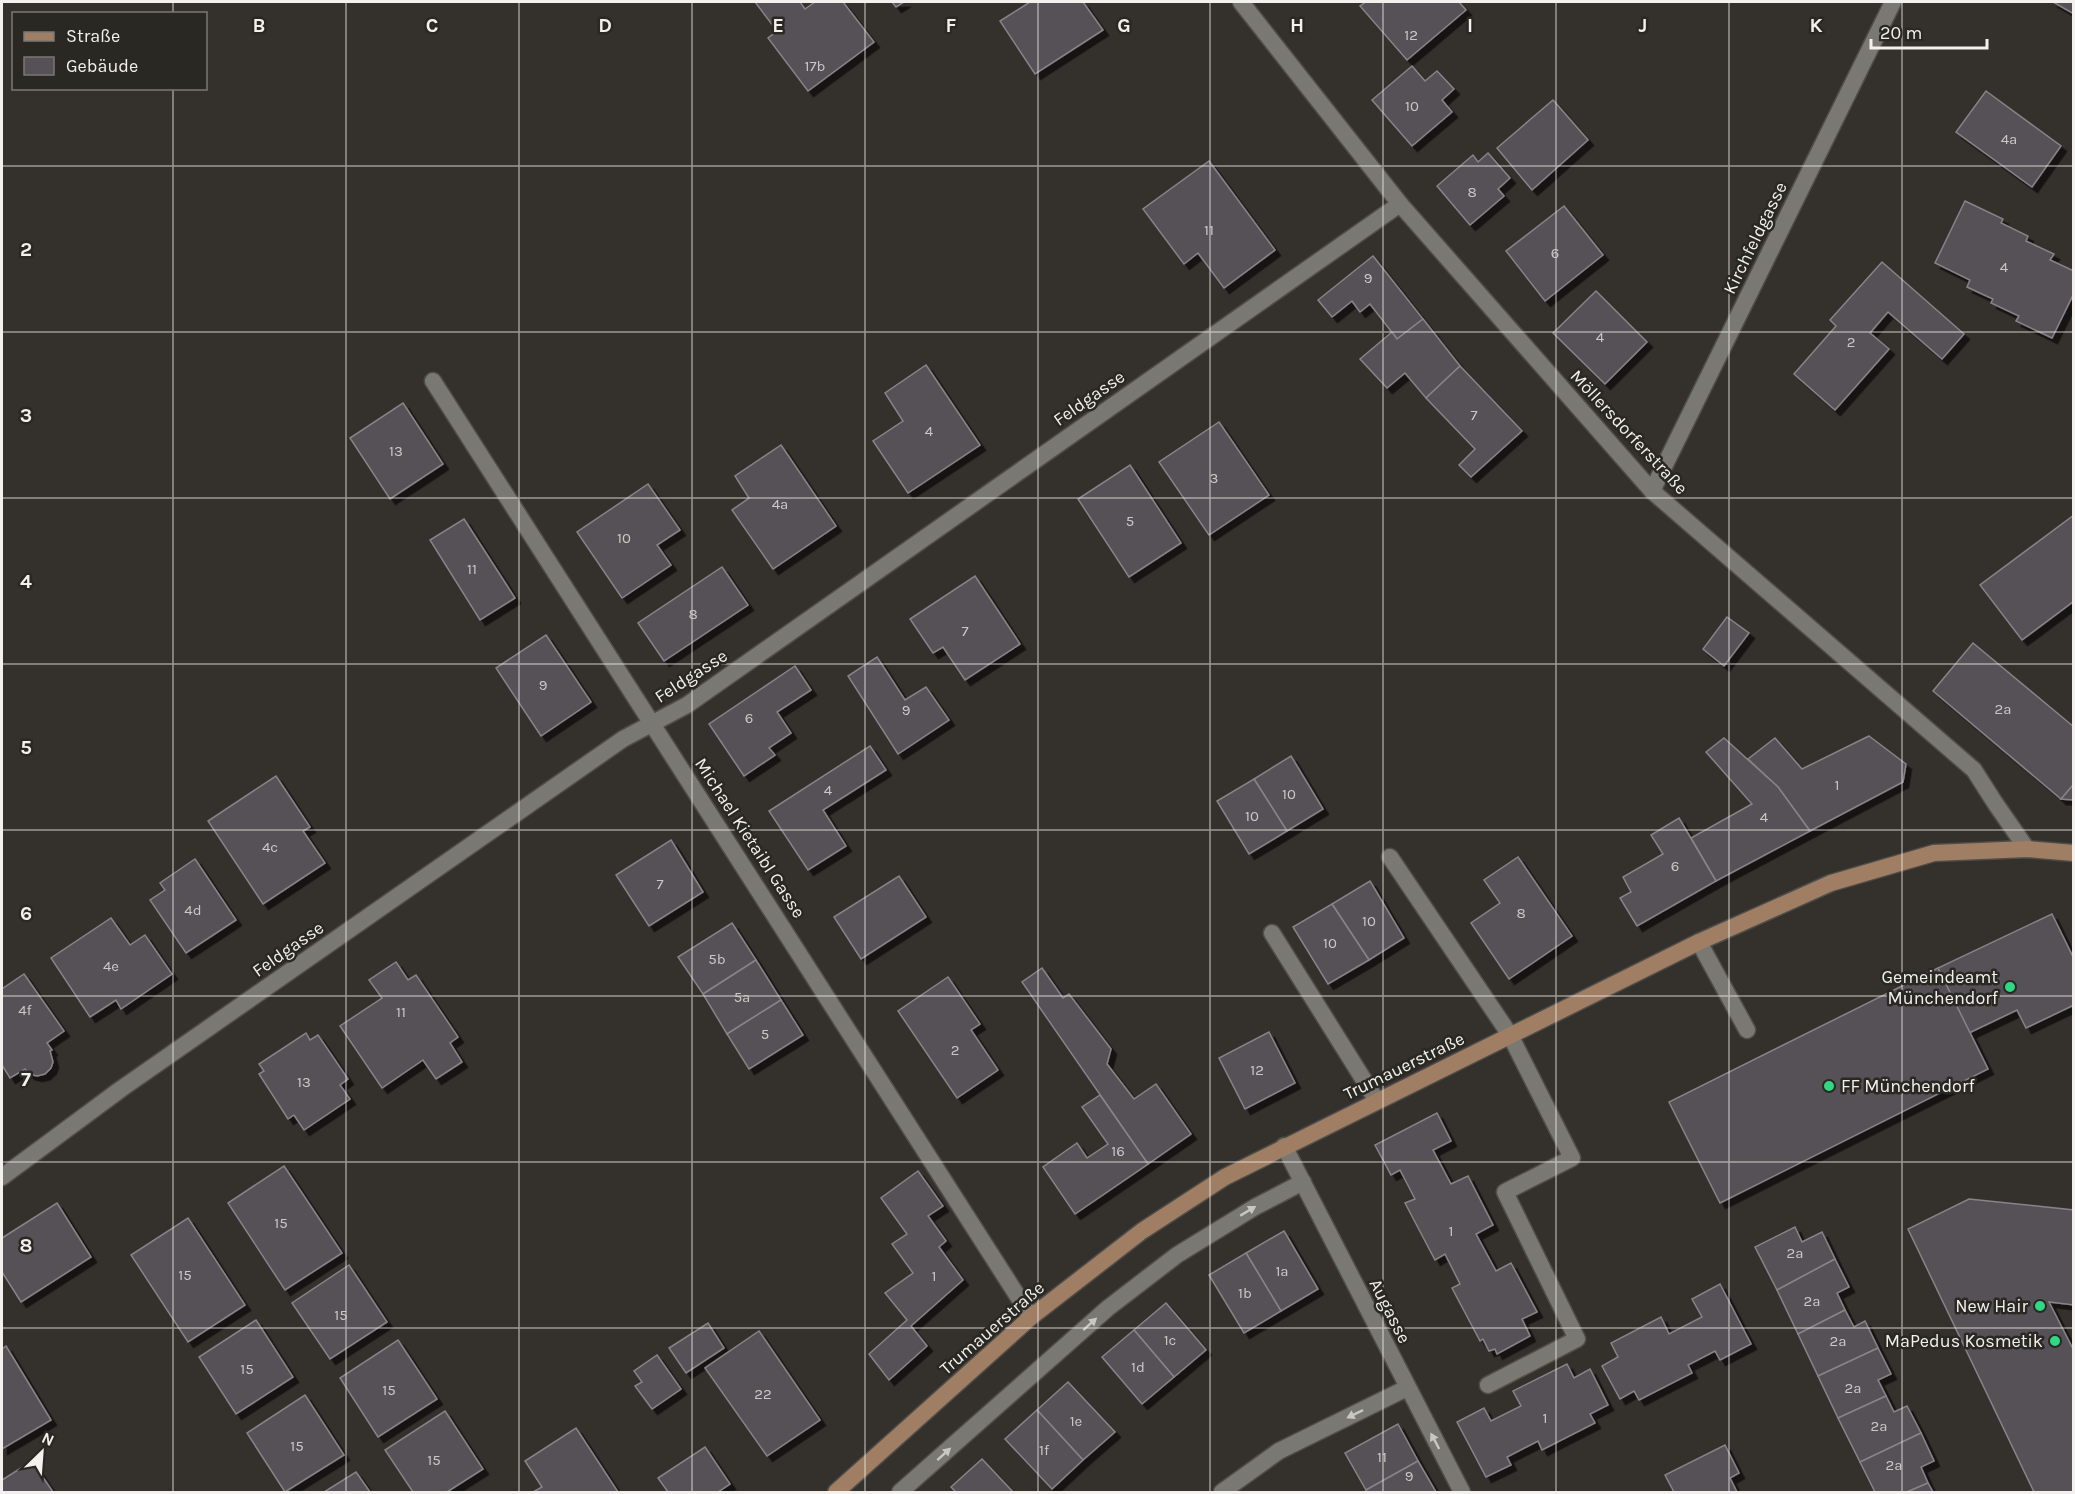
<svg xmlns="http://www.w3.org/2000/svg" width="2075" height="1494" viewBox="0 0 2075 1494" font-family="Karla,sans-serif">
<style>
.building{fill:#555156;stroke:#878388;stroke-width:1.5;filter:url(#shadow)}
.lines{fill:none;stroke-linecap:round;stroke-linejoin:round}
.service-casing{stroke:#4f4d49;stroke-width:19}
.minor-casing{stroke:#4f4d49;stroke-width:19}
.tertiary-casing{stroke:#4f4d49;stroke-width:19}
.secondary-casing{stroke:#4f4d49;stroke-width:19}
.service{stroke:#7a7872;stroke-width:16}
.minor{stroke:#7a7872;stroke-width:16}
.tertiary{stroke:#7a7872;stroke-width:16}
.secondary{stroke:#9f7e64;stroke-width:16}
.oneway{fill:#c8c7c2}
.grid{fill:none;stroke:#f2f1ed;stroke-width:1.5;stroke-opacity:0.55}
.poi-dot{fill:#30d883;stroke:#2a2823;stroke-width:2}
.labels{text-anchor:middle;dominant-baseline:central;stroke-width:5;stroke-linejoin:round;paint-order:stroke}
.number-label{font-size:15px;fill:#cbc9c7}
.street-label{font-size:18px;fill:#f2f1ed;stroke:#2a2823}
.poi-label{font-size:18px;fill:#f2f1ed;stroke:#2a2823;text-anchor:end}
.grid-label{font-size:20px;text-anchor:middle;font-weight:bold;fill:#f2f1ed;stroke:#2a2823;stroke-width:5;stroke-linejoin:round;paint-order:stroke}
</style>
<defs>
<filter id="shadow"><feDropShadow dx="5.5" dy="5.5" stdDeviation="0" flood-color="#0009"/></filter>
</defs>
<rect width="100%" height="100%" fill="#34312c"/>
<g class="building">
<polygon points="755,2 800,2 805,9 815,2 843,2 874,42 808,91 768,38 777,31"/>
<polygon points="892,2 904,2 896,7"/>
<polygon points="1030,2 1083,2 1103,30 1035,74 1000,21"/>
<polygon points="1366,2 1459,2 1466,10 1407,60 1360,6"/>
<polygon points="2053,2 2074,2 2074,14"/>
<polygon points="1412,66 1425,81 1437,71 1454,89 1442,100 1452,112 1412,146 1372,100"/>
<polygon points="1986,91 2061,146 2032,187 1956,132"/>
<polygon points="1553,100 1588,140 1532,190 1497,148"/>
<polygon points="1488,153 1510,178 1498,189 1504,196 1470,225 1437,186 1473,155 1478,162"/>
<polygon points="1209,161 1275,250 1224,288 1198,253 1184,264 1143,209"/>
<polygon points="1965,201 2003,219 2001,223 2028,236 2026,241 2054,254 2050,260 2074,271 2074,293 2052,338 2016,321 2019,316 1991,303 1993,299 1967,287 1970,280 1935,263"/>
<polygon points="1564,206 1603,255 1545,301 1506,251"/>
<polygon points="1373,256 1423,319 1397,339 1370,304 1360,312 1352,301 1332,317 1318,300"/>
<polygon points="1882,262 1964,334 1942,359 1888,312 1870,333 1889,349 1835,410 1794,374 1836,326 1830,320"/>
<polygon points="1596,291 1647,342 1605,384 1553,333"/>
<polygon points="1423,319 1460,366 1426,398 1405,373 1387,388 1360,359 1392,332 1397,339"/>
<polygon points="926,365 980,445 908,493 873,441 903,421 885,393"/>
<polygon points="1460,366 1522,431 1471,477 1459,465 1475,449 1426,398"/>
<polygon points="403,403 443,464 390,499 350,438"/>
<polygon points="1219,422 1269,495 1209,535 1159,462"/>
<polygon points="781,445 836,526 773,569 732,510 749,498 735,476"/>
<polygon points="1130,465 1181,543 1129,577 1078,499"/>
<polygon points="648,484 680,530 657,545 671,565 622,598 577,532"/>
<polygon points="2074,515 2074,601 2022,640 1980,585"/>
<polygon points="464,519 515,598 480,620 430,540"/>
<polygon points="722,567 748,605 664,661 638,623"/>
<polygon points="975,576 1020,644 965,680 943,647 933,653 910,619"/>
<polygon points="1727,617 1749,633 1724,666 1703,649"/>
<polygon points="546,635 591,702 541,736 496,668"/>
<polygon points="1973,643 2074,727 2074,784 2061,799 1933,691"/>
<polygon points="877,657 905,700 926,687 949,720 898,754 848,676"/>
<polygon points="795,666 811,690 777,712 791,733 769,748 775,755 744,776 709,724"/>
<polygon points="1869,736 1906,764 1903,782 1810,831 1778,787 1748,759 1775,738 1802,769"/>
<polygon points="1724,738 1778,787 1810,831 1716,881 1691,838 1752,804 1706,752"/>
<polygon points="870,746 886,770 823,810 846,846 808,870 769,811"/>
<polygon points="1291,756 1323,809 1287,831 1254,779"/>
<polygon points="276,776 310,827 303,831 325,863 263,904 208,821"/>
<polygon points="1254,779 1287,831 1249,854 1217,801"/>
<polygon points="2074,784 2074,800 2061,799"/>
<polygon points="1679,818 1716,881 1637,926 1620,898 1631,892 1623,877 1663,854 1651,835"/>
<polygon points="671,840 703,892 649,926 616,875"/>
<polygon points="1518,857 1572,936 1509,979 1471,923 1500,903 1484,880"/>
<polygon points="195,859 236,920 186,953 150,900 165,890 160,883"/>
<polygon points="899,876 926,917 861,959 834,917"/>
<polygon points="1370,881 1404,938 1369,960 1332,904"/>
<polygon points="1332,904 1369,960 1328,984 1293,927"/>
<polygon points="2052,914 2074,959 2074,1005 2026,1028 2017,1010 1969,1033 1938,968"/>
<polygon points="111,918 130,945 145,935 172,974 121,1009 116,1000 90,1017 51,958"/>
<polygon points="732,923 756,960 703,994 678,957"/>
<polygon points="756,960 781,1000 727,1034 703,994"/>
<polygon points="396,962 408,980 416,975 458,1037 450,1043 462,1062 436,1079 423,1060 382,1088 340,1026 382,998 369,980"/>
<polygon points="1042,968 1063,998 1069,994 1111,1049 1107,1064 1134,1099 1156,1084 1191,1134 1148,1164 1022,982"/>
<polygon points="1938,968 1988,1069 1720,1203 1669,1102"/>
<polygon points="24,974 64,1031 47,1043 52,1050 50,1051 53,1062 51,1068 45,1074 37,1076 29,1074 25,1069 10,1078 2,1065 2,989"/>
<polygon points="948,977 980,1024 971,1030 998,1070 957,1098 898,1011"/>
<polygon points="781,1000 803,1035 749,1069 727,1034"/>
<polygon points="1269,1032 1295,1083 1245,1109 1219,1058"/>
<polygon points="306,1033 310,1040 318,1035 348,1079 340,1085 350,1099 304,1130 294,1115 288,1119 259,1074 264,1071 259,1064"/>
<polygon points="1100,1095 1148,1164 1075,1214 1043,1167 1077,1143 1087,1158 1108,1144 1082,1107"/>
<polygon points="1437,1113 1451,1141 1433,1150 1451,1184 1468,1176 1493,1225 1476,1234 1496,1271 1511,1263 1537,1312 1522,1319 1530,1336 1497,1354 1495,1349 1489,1351 1483,1339 1480,1341 1452,1288 1460,1284 1445,1254 1435,1260 1405,1203 1415,1199 1400,1170 1391,1175 1375,1145"/>
<polygon points="284,1166 342,1253 285,1290 228,1203"/>
<polygon points="918,1171 943,1206 928,1216 946,1241 939,1247 963,1280 911,1326 927,1346 889,1380 869,1354 907,1320 885,1293 913,1273 892,1244 907,1234 881,1198"/>
<polygon points="1969,1199 2074,1210 2074,1305 2049,1302 2074,1351 2074,1492 2034,1492 1908,1229"/>
<polygon points="57,1203 91,1257 21,1302 2,1272 2,1238"/>
<polygon points="188,1218 245,1305 188,1342 131,1255"/>
<polygon points="1795,1227 1802,1242 1822,1232 1835,1259 1777,1290 1755,1247"/>
<polygon points="1284,1231 1318,1289 1281,1311 1246,1253"/>
<polygon points="1246,1253 1281,1311 1244,1333 1209,1275"/>
<polygon points="1835,1259 1849,1287 1837,1293 1845,1310 1798,1334 1777,1290"/>
<polygon points="349,1265 387,1322 330,1359 292,1303"/>
<polygon points="1720,1284 1751,1344 1720,1360 1715,1351 1688,1365 1692,1373 1639,1400 1634,1391 1620,1399 1602,1366 1618,1357 1611,1343 1661,1317 1669,1334 1702,1317 1692,1299"/>
<polygon points="1166,1303 1206,1350 1174,1377 1134,1330"/>
<polygon points="1845,1310 1854,1327 1865,1321 1878,1348 1818,1376 1798,1334"/>
<polygon points="256,1320 293,1377 236,1414 199,1357"/>
<polygon points="708,1323 724,1348 686,1373 669,1348"/>
<polygon points="1134,1330 1174,1377 1142,1404 1102,1357"/>
<polygon points="759,1331 820,1420 767,1456 705,1368"/>
<polygon points="398,1340 437,1399 378,1437 340,1378"/>
<polygon points="6,1346 51,1420 2,1449 2,1349"/>
<polygon points="1878,1348 1891,1374 1878,1380 1886,1396 1838,1418 1818,1376"/>
<polygon points="657,1355 681,1389 652,1409 635,1386 642,1382 634,1371"/>
<polygon points="1567,1364 1574,1378 1590,1369 1608,1405 1590,1414 1595,1423 1542,1450 1538,1441 1507,1457 1511,1465 1486,1477 1457,1422 1484,1408 1491,1421 1521,1406 1513,1391"/>
<polygon points="1068,1382 1115,1432 1083,1460 1037,1410"/>
<polygon points="305,1395 344,1455 285,1492 247,1433"/>
<polygon points="1886,1396 1894,1412 1907,1406 1921,1433 1860,1462 1838,1418"/>
<polygon points="1037,1410 1083,1460 1052,1489 1005,1439"/>
<polygon points="445,1411 483,1469 447,1492 413,1492 385,1450"/>
<polygon points="1398,1424 1418,1461 1366,1490 1345,1453"/>
<polygon points="576,1428 618,1492 533,1492 542,1487 525,1461"/>
<polygon points="1921,1433 1934,1461 1921,1467 1928,1483 1907,1492 1875,1492 1860,1462"/>
<polygon points="1725,1445 1739,1473 1730,1478 1737,1492 1674,1492 1665,1475"/>
<polygon points="705,1447 730,1484 718,1492 668,1492 658,1478"/>
<polygon points="982,1459 1013,1492 956,1492 951,1487"/>
<polygon points="32,1461 53,1492 2,1492 2,1480"/>
<polygon points="1418,1461 1436,1492 1367,1492 1366,1490"/>
<polygon points="356,1472 370,1492 324,1492"/>
<polygon points="1928,1483 1933,1492 1907,1492"/>
</g>
<g class="lines">
<g class="service-casing">
<g id="service">
<polyline points="1390,857 1510,1035 1572,1158 1505,1192 1577,1339 1488,1385"/>
<polyline points="1272,933 1377,1101"/>
<polyline points="1699,942 1747,1030"/>
</g>
</g>
<g class="minor-casing">
<g id="minor">
<polyline points="433,381 1031,1317"/>
<polyline points="1652,491 1893,2"/>
<polyline points="1284,1146 1462,1492"/>
<polyline points="2,1177 121,1089 623,739 687,705 1400,204"/>
<polyline points="900,1492 1108,1308 1177,1255 1255,1207 1303,1182"/>
<polyline points="1222,1492 1279,1451 1407,1388"/>
</g>
</g>
<g class="tertiary-casing">
<polyline id="tertiary" points="1241,2 1400,204 1652,491 1974,770 1995,803 2027,849"/>
</g>
<g class="secondary-casing">
<polyline id="secondary" points="836,1492 1031,1317 1142,1231 1225,1177 1699,942 1831,883 1934,853 2027,849 2074,853"/>
</g>
<use href="#service" class="service"/>
<use href="#minor" class="minor"/>
<use href="#tertiary" class="tertiary"/>
<use href="#secondary" class="secondary"/>
</g>
<defs><path id="oneway-solid" d="M-6-.8H1V-3.2L6.5 0L1 3.2V.8H-6Z" transform="scale(1.5)"/></defs>
<g class="oneway">
<use href="#oneway-solid" transform="translate(1248 1211) rotate(-31)"/>
<use href="#oneway-solid" transform="translate(1090 1324) rotate(-42)"/>
<use href="#oneway-solid" transform="translate(1355 1414) rotate(154)"/>
<use href="#oneway-solid" transform="translate(1435 1441) rotate(-118)"/>
<use href="#oneway-solid" transform="translate(944 1454) rotate(-42)"/>
</g>
<path class="grid" d="M173 2V14M346 2V1492M519 2V1492M692 2V1492M865 2V1492M1038 2V1492M1210 2V1492M1383 2V1492M1556 2V1492M1729 2V1492M1902 2V1492M173 88V1492M2 166H2074M2 332H2074M2 498H2074M2 664H2074M2 830H2074M2 996H2074M2 1162H2074M2 1328H2074"/>
<g class="poi-dot">
<circle cx="2010" cy="987" r="6"/>
<circle cx="1829" cy="1086" r="6"/>
<circle cx="2040" cy="1306" r="6"/>
<circle cx="2055" cy="1341" r="6"/>
</g>
<g class="labels">
<g class="number-label">
<text x="1411" y="35">12</text>
<text x="815" y="66">17b</text>
<text x="1412" y="106">10</text>
<text x="2009" y="139">4a</text>
<text x="1472" y="192">8</text>
<text x="1209" y="230">11</text>
<text x="1555" y="253">6</text>
<text x="2004" y="267">4</text>
<text x="1368" y="278">9</text>
<text x="1600" y="337">4</text>
<text x="1851" y="342">2</text>
<text x="1474" y="415">7</text>
<text x="929" y="431">4</text>
<text x="396" y="451">13</text>
<text x="1214" y="478">3</text>
<text x="780" y="504">4a</text>
<text x="1130" y="521">5</text>
<text x="624" y="538">10</text>
<text x="472" y="569">11</text>
<text x="693" y="614">8</text>
<text x="965" y="631">7</text>
<text x="543" y="685">9</text>
<text x="2003" y="709">2a</text>
<text x="906" y="710">9</text>
<text x="749" y="718">6</text>
<text x="1837" y="785">1</text>
<text x="828" y="790">4</text>
<text x="1289" y="794">10</text>
<text x="1252" y="816">10</text>
<text x="1764" y="817">4</text>
<text x="270" y="847">4c</text>
<text x="1675" y="866">6</text>
<text x="660" y="884">7</text>
<text x="193" y="910">4d</text>
<text x="1521" y="913">8</text>
<text x="1369" y="921">10</text>
<text x="1330" y="943">10</text>
<text x="717" y="959">5b</text>
<text x="111" y="966">4e</text>
<text x="742" y="997">5a</text>
<text x="25" y="1010">4f</text>
<text x="401" y="1012">11</text>
<text x="765" y="1034">5</text>
<text x="955" y="1050">2</text>
<text x="1257" y="1070">12</text>
<text x="304" y="1082">13</text>
<text x="1118" y="1151">16</text>
<text x="281" y="1223">15</text>
<text x="1451" y="1231">1</text>
<text x="1795" y="1253">2a</text>
<text x="1282" y="1271">1a</text>
<text x="185" y="1275">15</text>
<text x="934" y="1276">1</text>
<text x="1245" y="1293">1b</text>
<text x="1812" y="1301">2a</text>
<text x="341" y="1315">15</text>
<text x="1170" y="1340">1c</text>
<text x="1838" y="1341">2a</text>
<text x="1138" y="1367">1d</text>
<text x="247" y="1369">15</text>
<text x="1853" y="1388">2a</text>
<text x="389" y="1390">15</text>
<text x="763" y="1394">22</text>
<text x="1545" y="1418">1</text>
<text x="1076" y="1421">1e</text>
<text x="1879" y="1426">2a</text>
<text x="297" y="1446">15</text>
<text x="1044" y="1450">1f</text>
<text x="1382" y="1457">11</text>
<text x="434" y="1460">15</text>
<text x="1894" y="1465">2a</text>
<text x="1409" y="1476">9</text>
</g>
<g class="street-label">
<text transform="translate(1755 238) rotate(-64)">Kirchfeldgasse</text>
<text transform="translate(1089 398) rotate(-35)">Feldgasse</text>
<text transform="translate(1629 432) rotate(47)">Möllersdorferstraße</text>
<text transform="translate(691 676) rotate(-33)">Feldgasse</text>
<text transform="translate(750 838) rotate(57)">Michael Kietaibl Gasse</text>
<text transform="translate(288 949) rotate(-35)">Feldgasse</text>
<text transform="translate(1404 1066) rotate(-26)">Trumauerstraße</text>
<text transform="translate(1390 1311) rotate(63)">Augasse</text>
<text transform="translate(992 1328) rotate(-41)">Trumauerstraße</text>
</g>
<g class="poi-label">
<text x="1998" y="977">Gemeindeamt<tspan x="1998" dy="21">Münchendorf</tspan></text>
<text x="1841" y="1086" text-anchor="start">FF Münchendorf</text>
<text x="2028" y="1306">New Hair</text>
<text x="2043" y="1341">MaPedus Kosmetik</text>
</g>
</g>
<g class="grid-label">
<text x="259" y="32">B</text>
<text x="432" y="32">C</text>
<text x="605" y="32">D</text>
<text x="778" y="32">E</text>
<text x="951" y="32">F</text>
<text x="1124" y="32">G</text>
<text x="1297" y="32">H</text>
<text x="1470" y="32">I</text>
<text x="1643" y="32">J</text>
<text x="1816" y="32">K</text>
<text x="26" y="256">2</text>
<text x="26" y="422">3</text>
<text x="26" y="588">4</text>
<text x="26" y="754">5</text>
<text x="26" y="920">6</text>
<text x="26" y="1086">7</text>
<text x="26" y="1252">8</text>
</g>
<rect width="2075" height="1494" fill="none" stroke="#f2f1ed" stroke-width="6"/>
<rect x="12" y="12" width="195" height="78" fill="#2a2823" stroke="#7a7874" stroke-width="1.5"/>
<rect x="24" y="32" width="30" height="9" fill="#9f7e64" stroke="#7a7874" stroke-width="1.5"/>
<text x="66" y="42" font-size="18" fill="#f2f1ed">Straße</text>
<rect x="24" y="57" width="30" height="18" fill="#555156" stroke="#7a7874" stroke-width="1.5"/>
<text x="66" y="72" font-size="18" fill="#f2f1ed">Gebäude</text>
<g transform="translate(42 1452) rotate(25)" stroke="#2a2823" stroke-width="4.5" paint-order="stroke">
<path d="M0-4.5L10 22L0 15L-10 22Z" fill="#f2f1ed"/>
<text y="-9" font-size="16" font-weight="bold" text-anchor="middle" fill="#f2f1ed">N</text>
</g>
<path d="M1871 39v9h116v-9" fill="none" stroke="#f2f1ed" stroke-width="3"/>
<text x="1880" y="39" font-size="18" fill="#f2f1ed" stroke="#2a2823" stroke-width="4.5" paint-order="stroke">20 m</text>
</svg>
